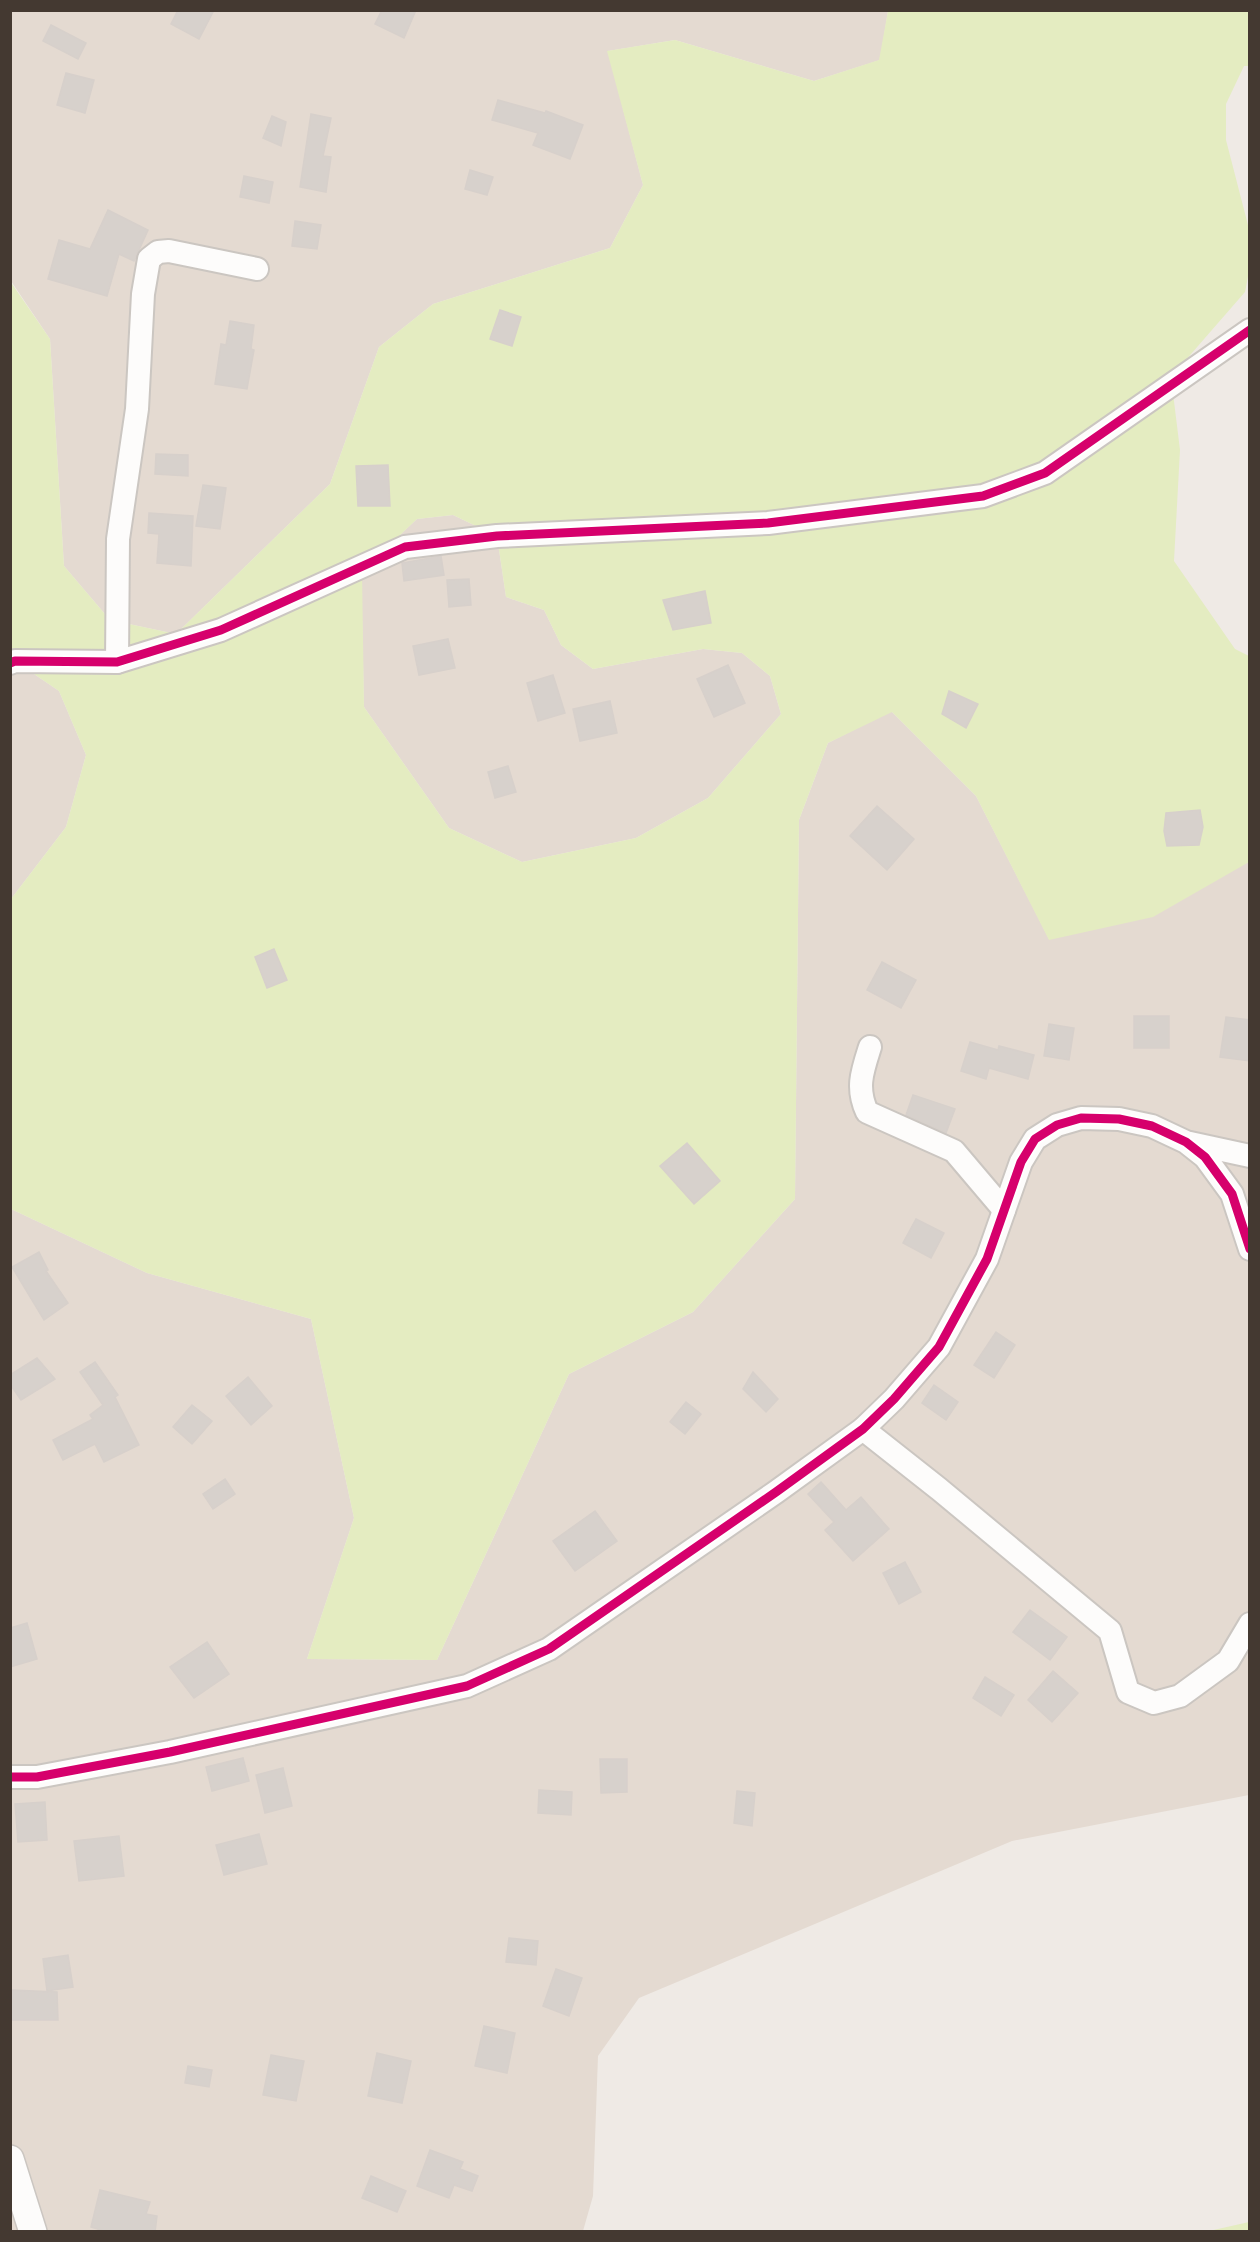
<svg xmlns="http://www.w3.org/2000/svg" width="1260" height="2242" viewBox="0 0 1260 2242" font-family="'DejaVu Sans',sans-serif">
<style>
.residential{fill:#e4dad1}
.green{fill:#e4ecc1;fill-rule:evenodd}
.building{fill:#d7d1cc;stroke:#d7d0cb;stroke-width:1.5}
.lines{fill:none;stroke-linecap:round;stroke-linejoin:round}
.minor-casing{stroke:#cbc6c1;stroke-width:26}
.tertiary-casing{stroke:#cbc6c1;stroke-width:30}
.minor{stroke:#fdfcfb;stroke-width:22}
.tertiary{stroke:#fdfcfb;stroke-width:27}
.cycleway-casing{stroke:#fff;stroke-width:13}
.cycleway{stroke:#d6006c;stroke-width:9}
</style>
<rect width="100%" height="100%" fill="#efeae5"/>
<g class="residential">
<polygon points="10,11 888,11 880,60 814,81 675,40 608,51 643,185 610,248 433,304 379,347 330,484 176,634 110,620 64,566 50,339 11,281"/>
<polygon points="453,515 497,536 506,597 544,610 561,645 593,669 703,649 742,653 770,676 781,714 708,798 636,838 522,862 449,828 364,707 361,571 417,519"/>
<polygon points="15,661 59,691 86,755 66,827 11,899 10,662"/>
<polygon points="891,711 976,796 1049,939 1249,862 1249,1795 1012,1841 639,1998 598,2056 593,2196 583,2231 11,2232 11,1209 147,1273 311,1319 354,1518 307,1659 437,1660 569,1374 693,1312 795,1199 799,820 828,743"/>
</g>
<g class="green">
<path d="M888 11H1249V66H1244L1226 104V140L1249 229V271L1245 292 1171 377 1180 450 1174 561 1235 649 1249 656V862L1153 917 1049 940 976 796 892 712 828 743 799 820 795 1199 693 1312 569 1374 437 1660 307 1659 354 1518 311 1319 147 1273 11 1209V899L66 827 86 755 59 691 15 661 11 662 10 281 50 339 64 566 110 620 176 634 330 484 379 347 433 304 610 248 643 185 607 51 675 40 814 81 879 60ZM453 515 497 536 506 597 544 610 561 645 593 669 703 649 742 653 770 676 781 714 708 798 636 838 522 862 449 828 364 707 362 571 417 519Z"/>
<polygon points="1249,2222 1249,2231 1209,2231"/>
</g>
<g class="building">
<polygon points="178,10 214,10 199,39 171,24"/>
<polygon points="382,10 416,10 404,38 375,24"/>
<polygon points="51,25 86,43 78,59 43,41"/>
<polygon points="66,73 94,80 85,113 57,105"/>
<polygon points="498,100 545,113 546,111 583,125 570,159 533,145 538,133 492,120"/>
<polygon points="311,114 331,118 323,156 331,157 326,192 300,187"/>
<polygon points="272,116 286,122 281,146 263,138"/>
<polygon points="470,170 493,177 487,195 465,189"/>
<polygon points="244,176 273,182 269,203 240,197"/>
<polygon points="108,210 148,230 134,261 119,254 107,296 48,279 59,240 90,249"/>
<polygon points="295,221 321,225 317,249 292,246"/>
<polygon points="500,310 521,317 512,346 490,339"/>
<polygon points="230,321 254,325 251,349 254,350 247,389 215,384 221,344 226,345"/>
<polygon points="156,454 188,455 188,476 155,474"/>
<polygon points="388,465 390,506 358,506 356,466"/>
<polygon points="203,485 226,488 220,529 196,526"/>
<polygon points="149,513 193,516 191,566 157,563 159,534 148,533"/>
<polygon points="441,556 444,575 404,581 402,563"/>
<polygon points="469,579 471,605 449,607 447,580"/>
<polygon points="705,591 711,623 673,630 663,600"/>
<polygon points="448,639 455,668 419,675 413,646"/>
<polygon points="728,665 745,703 714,717 697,679"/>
<polygon points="553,675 565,713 538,721 527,683"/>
<polygon points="949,691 978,704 966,728 942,714"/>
<polygon points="610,701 617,733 580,741 573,709"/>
<polygon points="508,766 516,792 495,798 488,772"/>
<polygon points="877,806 914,839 887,870 850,836"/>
<polygon points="1200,810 1203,827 1199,845 1167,846 1164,831 1166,813"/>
<polygon points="274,949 287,980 267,988 255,957"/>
<polygon points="882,962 916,980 901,1008 867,990"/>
<rect x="1134" y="1016" width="35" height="32"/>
<polygon points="1226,1017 1250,1020 1250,1061 1220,1057"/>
<polygon points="1049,1024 1074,1028 1069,1060 1044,1056"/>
<polygon points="970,1042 998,1050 999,1046 1034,1055 1028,1079 989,1068 986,1079 961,1071"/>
<polygon points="913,1095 955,1109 946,1133 906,1115"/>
<polygon points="687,1143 720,1181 694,1204 660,1166"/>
<polygon points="916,1219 944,1233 931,1258 903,1243"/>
<polygon points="39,1252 48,1270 46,1271 68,1303 44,1320 12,1267"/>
<polygon points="996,1332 1015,1345 994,1378 974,1365"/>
<polygon points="37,1358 55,1379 21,1400 10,1384 10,1375"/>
<polygon points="95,1362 118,1395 115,1397 139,1445 104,1462 95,1444 63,1460 53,1440 93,1419 90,1415 103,1405 80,1372"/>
<polygon points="753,1372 778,1399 766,1412 743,1389"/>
<polygon points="248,1377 272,1406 251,1425 226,1396"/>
<polygon points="934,1385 958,1402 946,1420 922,1403"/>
<polygon points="686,1402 701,1414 685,1434 670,1422"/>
<polygon points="192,1405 212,1421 192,1444 173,1427"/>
<polygon points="225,1479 235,1494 213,1509 203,1494"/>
<polygon points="821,1482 846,1510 861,1497 889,1529 853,1561 825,1530 834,1522 808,1494"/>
<polygon points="595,1511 617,1541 575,1571 553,1541"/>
<polygon points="905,1562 921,1592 899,1604 883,1573"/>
<polygon points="1030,1610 1067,1637 1050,1660 1013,1632"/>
<polygon points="27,1623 37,1659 10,1667 10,1628"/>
<polygon points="207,1642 229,1674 194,1698 170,1667"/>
<polygon points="1053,1671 1078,1693 1052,1722 1028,1700"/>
<polygon points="985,1677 1014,1695 1001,1716 973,1698"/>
<polygon points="243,1758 249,1781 212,1791 206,1767"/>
<polygon points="600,1759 627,1759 627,1792 601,1793"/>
<polygon points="283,1768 292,1806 265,1813 256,1775"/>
<polygon points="539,1790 572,1792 571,1815 538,1813"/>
<polygon points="737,1791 755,1793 752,1826 734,1823"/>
<polygon points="45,1802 47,1840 18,1842 15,1804"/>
<polygon points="259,1834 267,1864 224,1875 216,1845"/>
<polygon points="119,1836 124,1876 79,1881 74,1841"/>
<polygon points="509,1938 538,1941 536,1965 506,1962"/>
<polygon points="68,1955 73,1987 47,1991 43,1959"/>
<polygon points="556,1969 582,1978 569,2016 543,2006"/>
<polygon points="11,1990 57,1992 58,2020 11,2020"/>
<polygon points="484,2026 515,2033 507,2073 475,2066"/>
<polygon points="377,2053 411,2061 402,2103 368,2096"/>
<polygon points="271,2055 304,2061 296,2101 263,2095"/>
<polygon points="188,2066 212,2070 209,2087 185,2083"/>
<polygon points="430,2150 463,2162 460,2169 478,2176 472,2191 454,2185 449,2198 417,2186"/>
<polygon points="371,2176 406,2191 397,2212 362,2198"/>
<polygon points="100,2190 150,2202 146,2214 157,2216 155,2232 107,2232 91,2227"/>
</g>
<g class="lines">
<g class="minor-casing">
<g id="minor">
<polyline points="117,662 118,539 137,409 143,294 149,259 158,252 169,251 257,269"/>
<polyline points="10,663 15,661 117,662 221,630 405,547 497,536 768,523 983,496 1045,473 1250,330"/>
<path d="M870 1047C862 1072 856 1088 867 1112L954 1151 1004 1210"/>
<polyline points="1190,1143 1250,1156"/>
<polyline points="863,1429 939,1489 1110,1631 1128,1692 1154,1703 1180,1696 1228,1661 1250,1624"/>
<polyline points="10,1777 37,1777 170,1752 467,1686 549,1649 776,1492 863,1429 894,1399 939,1347 987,1259 1021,1162 1035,1139 1057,1125 1081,1118 1119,1119 1152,1126 1186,1142 1205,1157 1232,1194 1250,1249"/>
</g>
</g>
<g class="tertiary-casing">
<polyline id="tertiary" points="10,2159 33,2232"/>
</g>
<use href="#minor" class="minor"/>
<use href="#tertiary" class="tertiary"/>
<g class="cycleway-casing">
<g id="cycleway">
<polyline points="10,663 15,661 117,662 221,630 405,547 497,536 768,523 983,496 1045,473 1250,330"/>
<polyline points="10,1777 37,1777 170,1752 467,1686 549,1649 776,1492 863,1429 894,1399 939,1347 987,1259 1021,1162 1035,1139 1057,1125 1081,1118 1119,1119 1152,1126 1186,1142 1205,1157 1232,1194 1250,1249"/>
</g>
</g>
<use href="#cycleway" class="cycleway"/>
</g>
<rect width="1260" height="2242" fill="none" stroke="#443931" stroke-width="24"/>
</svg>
